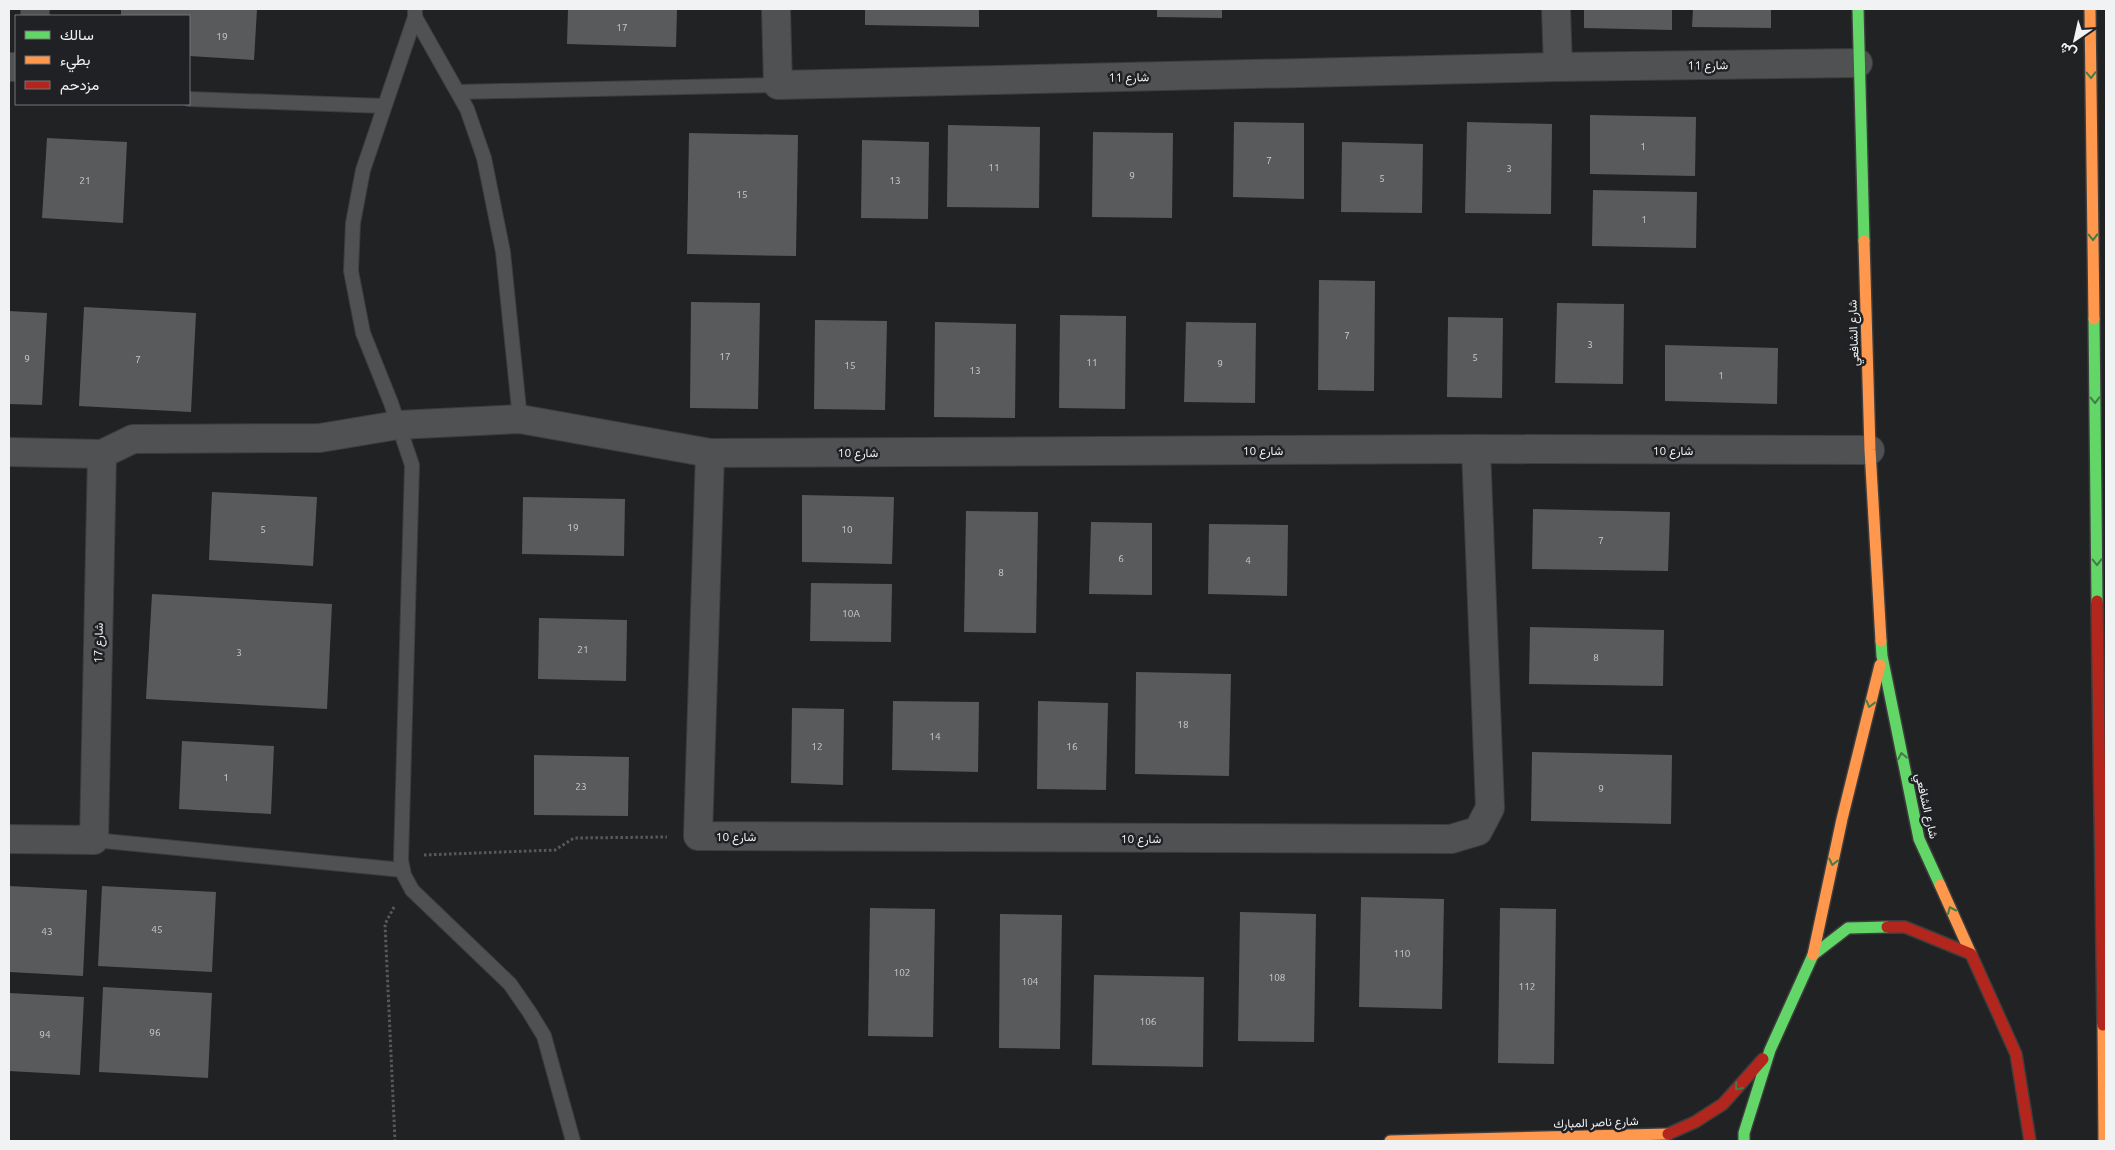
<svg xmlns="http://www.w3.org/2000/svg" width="2115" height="1150" viewBox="0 0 2115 1150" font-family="Ubuntu,Vazirmatn,sans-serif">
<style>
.building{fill:#595a5b}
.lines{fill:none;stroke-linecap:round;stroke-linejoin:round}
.lane-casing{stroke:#3d3d3e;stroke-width:16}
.street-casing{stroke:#3d3d3e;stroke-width:30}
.fast-casing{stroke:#3d3d3e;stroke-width:14}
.slow-casing{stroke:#3d3d3e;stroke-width:14}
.jam-casing{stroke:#3d3d3e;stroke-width:14}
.path{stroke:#58595a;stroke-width:3;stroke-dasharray:2.5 2.5;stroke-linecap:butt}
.lane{stroke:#505152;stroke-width:14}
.street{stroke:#505152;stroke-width:28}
.fast{stroke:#63d668;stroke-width:11}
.slow{stroke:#ff974d;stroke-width:11}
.jam{stroke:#b3261e;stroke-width:11}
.oneway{stroke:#427c46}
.labels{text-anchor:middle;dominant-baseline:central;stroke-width:5;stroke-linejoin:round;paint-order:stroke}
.number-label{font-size:10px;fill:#cbccce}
.street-label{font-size:12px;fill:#f1f2f4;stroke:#202124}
</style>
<rect width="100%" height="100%" fill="#212223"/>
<g class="building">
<polygon points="121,9 257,9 254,60 189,56 189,16 121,16"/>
<polygon points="568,9 677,9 676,47 567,44"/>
<polygon points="865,9 979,9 979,27 865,25"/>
<polygon points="1157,9 1222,9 1222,18 1157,17"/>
<polygon points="1584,9 1672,9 1672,30 1584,28"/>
<polygon points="1693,9 1771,9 1771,28 1692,27"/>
<polygon points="1590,115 1696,117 1695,176 1590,174"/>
<polygon points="1234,122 1304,123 1304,199 1233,197"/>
<polygon points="1467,122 1552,124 1551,214 1465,213"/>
<polygon points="948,125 1040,127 1039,208 947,207"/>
<polygon points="1093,132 1173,133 1172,218 1092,217"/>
<polygon points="689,133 798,135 796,256 687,254"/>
<polygon points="47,138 127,142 123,223 42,218"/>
<polygon points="862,140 929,142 928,219 861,218"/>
<polygon points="1342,142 1423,144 1422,213 1341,212"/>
<polygon points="1593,190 1697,192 1696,248 1592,246"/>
<polygon points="1319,280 1375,281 1374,391 1318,390"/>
<polygon points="691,302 760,303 758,409 690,408"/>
<polygon points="1557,303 1624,304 1623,384 1555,383"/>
<polygon points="84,307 196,313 191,412 79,406"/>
<polygon points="9,311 47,313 42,405 9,404"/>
<polygon points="1060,315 1126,316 1125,409 1059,408"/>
<polygon points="1448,317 1503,318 1502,398 1447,397"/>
<polygon points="815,320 887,321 885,410 814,409"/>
<polygon points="935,322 1016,324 1015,418 934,417"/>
<polygon points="1186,322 1256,323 1255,403 1184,402"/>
<polygon points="1665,345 1778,348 1777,404 1665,401"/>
<polygon points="212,492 317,497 313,566 209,560"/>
<polygon points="802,495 894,497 892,564 802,562"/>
<polygon points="523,497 625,499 624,556 522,554"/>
<polygon points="1533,509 1670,512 1668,571 1532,569"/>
<polygon points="966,511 1038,512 1036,633 964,632"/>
<polygon points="1091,522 1152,523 1152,595 1089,594"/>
<polygon points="1209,524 1288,525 1287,596 1208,594"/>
<polygon points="811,583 892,584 891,642 810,641"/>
<polygon points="152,594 332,604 327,709 146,699"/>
<polygon points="539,618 627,620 626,681 538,679"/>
<polygon points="1530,627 1664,630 1663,686 1529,684"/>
<polygon points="1136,672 1231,674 1229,776 1135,774"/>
<polygon points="893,701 979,702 978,772 892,770"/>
<polygon points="1038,701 1108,703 1106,790 1037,789"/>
<polygon points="792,708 844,709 843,785 791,783"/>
<polygon points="182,741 274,746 271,814 179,809"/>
<polygon points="1532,752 1672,755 1671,824 1531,821"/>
<polygon points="534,755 629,757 628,816 534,815"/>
<polygon points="9,886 87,890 83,976 9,972"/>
<polygon points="102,886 216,892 212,972 98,966"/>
<polygon points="1361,897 1444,899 1442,1009 1359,1007"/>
<polygon points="870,908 935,909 933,1037 868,1036"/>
<polygon points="1500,908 1556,909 1554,1064 1498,1063"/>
<polygon points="1240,912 1316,914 1314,1042 1238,1041"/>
<polygon points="1000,914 1062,915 1060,1049 999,1048"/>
<polygon points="1094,975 1204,977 1203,1067 1092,1065"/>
<polygon points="103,987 212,993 208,1078 99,1072"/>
<polygon points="9,993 84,997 80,1075 9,1071"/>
</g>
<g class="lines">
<g class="lane-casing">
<g id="lane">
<polyline points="415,9 415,17 363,170 353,223 351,271 363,333 391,403 412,465 401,860 404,875 412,890 510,984 530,1013 544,1036 573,1141"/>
<polyline points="415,17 467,109 484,158 503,252 520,419"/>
<polyline points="458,92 778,85"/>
<polyline points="189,99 384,106"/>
<polyline points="94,840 403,870"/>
</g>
</g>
<g class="street-casing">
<g id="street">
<polyline points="776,9 778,85 1558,67 1858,63"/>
<polyline points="1556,9 1558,67"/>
<polyline points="35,16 35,9"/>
<polyline points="9,67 16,67"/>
<polyline points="9,452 102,454"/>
<polyline points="710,453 698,836 1451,839 1478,831 1490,808 1476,449"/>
<polyline points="102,454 133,439 320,438 398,425 520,419 710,453 1476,449 1870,450"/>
<polyline points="9,839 94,840 102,454"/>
</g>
</g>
<g class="fast-casing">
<g id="fast">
<polyline points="1858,9 1864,241"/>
<polyline points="2094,319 2097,601"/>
<polyline points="1881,641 1882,656 1919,839 1940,885"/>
<polyline points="1744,1141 1744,1133 1770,1050 1813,955 1848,928 1887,927"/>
</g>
</g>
<g class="slow-casing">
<g id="slow">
<polyline points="2090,9 2094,319"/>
<polyline points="1864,241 1870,450 1881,641"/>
<polyline points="1940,885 1971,954"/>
<polyline points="1813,955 1842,819 1880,665"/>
<polyline points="2103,1025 2104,1141"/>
<polyline points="1390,1141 1668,1134"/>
</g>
</g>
<g class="jam-casing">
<g id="jam">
<polyline points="2097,601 2103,1025"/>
<polyline points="1887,927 1905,927 1971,954 2016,1054 2030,1141"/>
<polyline points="1668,1134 1695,1122 1723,1104 1763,1059"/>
</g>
</g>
<g class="path">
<polyline points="424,855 555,850 574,838 667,837"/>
<polyline points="394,907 385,924 395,1141"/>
</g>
<use href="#lane" class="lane"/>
<use href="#street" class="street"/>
<use href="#fast" class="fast"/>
<use href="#slow" class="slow"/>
<use href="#jam" class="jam"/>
</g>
<defs><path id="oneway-chevron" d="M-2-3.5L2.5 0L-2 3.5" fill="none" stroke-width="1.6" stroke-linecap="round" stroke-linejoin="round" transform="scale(1.25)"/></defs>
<g class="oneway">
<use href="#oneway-chevron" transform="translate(2091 75) rotate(89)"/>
<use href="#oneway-chevron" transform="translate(2093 237) rotate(89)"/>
<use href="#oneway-chevron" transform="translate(2095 400) rotate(89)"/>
<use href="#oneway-chevron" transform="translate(2097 562) rotate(89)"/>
<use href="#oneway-chevron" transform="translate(1870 704) rotate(104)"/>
<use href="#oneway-chevron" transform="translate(1902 756) rotate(-101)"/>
<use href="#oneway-chevron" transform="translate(1833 862) rotate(102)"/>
<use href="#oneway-chevron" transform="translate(1951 910) rotate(-114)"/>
<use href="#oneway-chevron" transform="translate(1738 1087) rotate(131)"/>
</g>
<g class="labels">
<g class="number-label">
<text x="622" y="27">17</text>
<text x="222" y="36">19</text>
<text x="1643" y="146">1</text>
<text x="1269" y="160">7</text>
<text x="994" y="167">11</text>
<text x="1509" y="168">3</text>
<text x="1132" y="175">9</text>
<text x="1382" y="178">5</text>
<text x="85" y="180">21</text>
<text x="895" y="180">13</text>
<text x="742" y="194">15</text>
<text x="1644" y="219">1</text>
<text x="1347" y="335">7</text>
<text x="1590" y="344">3</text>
<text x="725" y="356">17</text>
<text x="1475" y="357">5</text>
<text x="27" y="358">9</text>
<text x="138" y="359">7</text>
<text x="1092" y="362">11</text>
<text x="1220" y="363">9</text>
<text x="850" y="365">15</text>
<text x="975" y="370">13</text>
<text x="1721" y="375">1</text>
<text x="573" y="527">19</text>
<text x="263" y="529">5</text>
<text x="847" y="529">10</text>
<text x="1601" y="540">7</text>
<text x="1121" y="558">6</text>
<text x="1248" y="560">4</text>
<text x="1001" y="572">8</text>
<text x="851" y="613">10A</text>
<text x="583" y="649">21</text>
<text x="239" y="652">3</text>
<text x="1596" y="657">8</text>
<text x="1183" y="724">18</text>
<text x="935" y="736">14</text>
<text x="817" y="746">12</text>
<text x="1072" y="746">16</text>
<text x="226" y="777">1</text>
<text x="581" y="786">23</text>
<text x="1601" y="788">9</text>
<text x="157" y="929">45</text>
<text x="47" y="931">43</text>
<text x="1402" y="953">110</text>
<text x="902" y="972">102</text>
<text x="1277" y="977">108</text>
<text x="1030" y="981">104</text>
<text x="1527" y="986">112</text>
<text x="1148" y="1021">106</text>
<text x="155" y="1032">96</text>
<text x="45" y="1034">94</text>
</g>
<g class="street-label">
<text transform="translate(1708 65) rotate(-1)">شارع 11</text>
<text transform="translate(1129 77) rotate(-1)">شارع 11</text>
<text transform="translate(1853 333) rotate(-92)">شارع الشافعي</text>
<text x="1263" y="450">شارع 10</text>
<text x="1673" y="450">شارع 10</text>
<text x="858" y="452">شارع 10</text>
<text transform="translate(98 643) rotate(-89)">شارع 17</text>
<text transform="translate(1927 806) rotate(77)">شارع الشافعي</text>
<text x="736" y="836">شارع 10</text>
<text x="1141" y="838">شارع 10</text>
<text transform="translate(1596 1122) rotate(-2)">شارع ناصر المبارك</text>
</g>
</g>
<rect width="2115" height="1150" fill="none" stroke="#f1f2f4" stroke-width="20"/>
<rect x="15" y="15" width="175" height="90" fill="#202124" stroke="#747577"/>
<rect x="25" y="31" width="25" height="8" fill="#63d668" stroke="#747577"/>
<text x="60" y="40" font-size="15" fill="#f1f2f4">سالك</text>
<rect x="25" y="56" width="25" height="8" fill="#ff974d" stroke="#747577"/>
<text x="60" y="65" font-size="15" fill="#f1f2f4">بطيء</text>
<rect x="25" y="81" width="25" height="8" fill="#b3261e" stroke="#747577"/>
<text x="60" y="90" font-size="15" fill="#f1f2f4">مزدحم</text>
<g transform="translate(2075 40) rotate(214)" stroke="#202124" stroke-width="4" paint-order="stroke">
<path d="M0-4L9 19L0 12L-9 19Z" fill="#f1f2f4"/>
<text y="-8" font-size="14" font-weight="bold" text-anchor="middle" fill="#f1f2f4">ش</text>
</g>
</svg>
